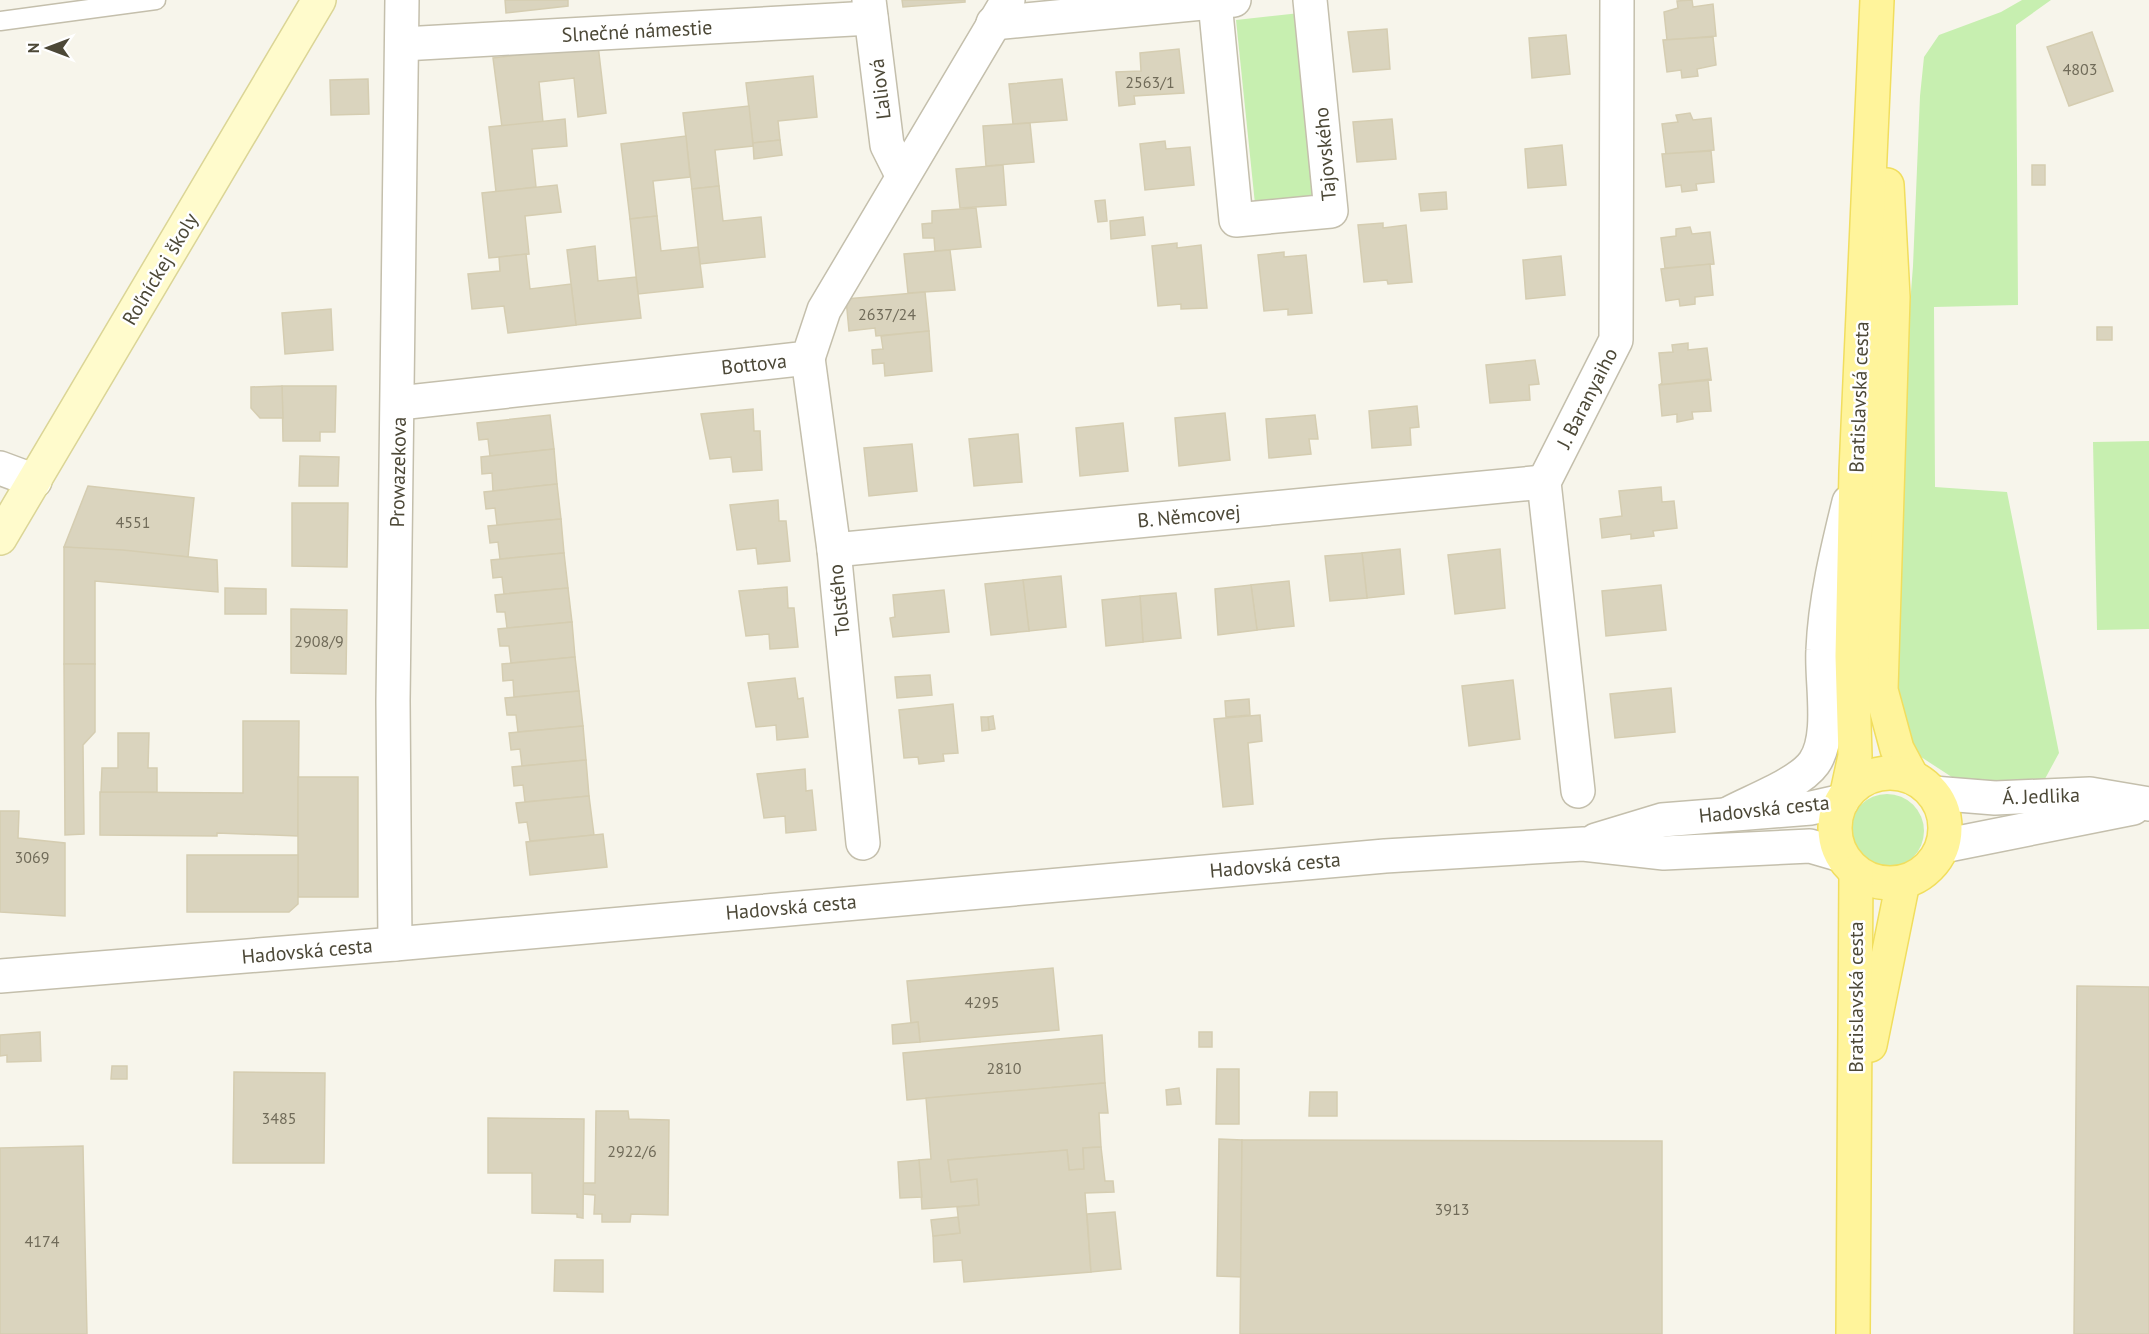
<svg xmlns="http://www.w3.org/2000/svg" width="2149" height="1334" viewBox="0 0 2149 1334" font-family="'PT Sans',sans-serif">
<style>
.green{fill:#c7efb0}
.building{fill:#dad4be;stroke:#d5cdb1;stroke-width:1.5}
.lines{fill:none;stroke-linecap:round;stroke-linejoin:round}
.lane-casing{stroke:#c4bfac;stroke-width:21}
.street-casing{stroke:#c4bfac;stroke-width:36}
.secondary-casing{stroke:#dbd596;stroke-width:36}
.primary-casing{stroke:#f1de5e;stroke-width:36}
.lane{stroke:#fff;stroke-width:18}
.street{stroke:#fff;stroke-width:33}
.secondary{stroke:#fffbcc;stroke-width:33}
.primary{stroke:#fff49b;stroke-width:33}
.labels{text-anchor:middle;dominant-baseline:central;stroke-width:5;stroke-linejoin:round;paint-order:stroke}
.number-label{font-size:16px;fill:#706b59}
.street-label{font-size:20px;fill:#4c4837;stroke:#fff}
</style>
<rect width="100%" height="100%" fill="#f7f5eb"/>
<g class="green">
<polygon points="2022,0 2051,0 2016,25 2018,305 1934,307 1935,487 2007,492 2059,753 2040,788 1961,783 1918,755 1900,718 1892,614 1899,445 1913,266 1920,96 1924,57 1939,35 2001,12"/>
<polygon points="1300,13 1319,197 1255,204 1236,20"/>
<polygon points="2149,441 2149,629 2097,630 2093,442"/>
<circle cx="1887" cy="831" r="37"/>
</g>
<g class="building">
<polygon points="505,0 568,0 568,6 506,13"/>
<polygon points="902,0 965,0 965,2 903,7"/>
<polygon points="1692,0 1693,7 1713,4 1716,36 1667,40 1664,12 1678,8 1677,1"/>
<polygon points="1387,29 1390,69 1353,72 1348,32"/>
<polygon points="2092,32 2113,91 2069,106 2047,47"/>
<polygon points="1566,35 1570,74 1532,78 1529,38"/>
<polygon points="1713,37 1716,65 1697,69 1698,76 1682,78 1681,70 1667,72 1663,40"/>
<polygon points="598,45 606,113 578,117 574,78 539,82 543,122 502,127 493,58"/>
<polygon points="1179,49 1184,93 1134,96 1135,104 1119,106 1116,72 1141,71 1140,53"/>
<polygon points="813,76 817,117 778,121 780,140 753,143 746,83"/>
<polygon points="368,79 369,114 331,115 330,80"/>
<polygon points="1062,79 1067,120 1013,124 1009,84"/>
<polygon points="749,106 753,146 715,150 719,186 692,189 683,113"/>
<polygon points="1690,113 1693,120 1711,118 1714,150 1666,154 1662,124 1678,122 1676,115"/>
<polygon points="565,119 567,146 532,149 536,187 496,192 489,127"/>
<polygon points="1392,119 1396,159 1357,162 1353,122"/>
<polygon points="1030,123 1034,162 986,166 983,126"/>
<polygon points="686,136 690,177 653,181 657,216 630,219 621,144"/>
<polygon points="780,140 782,155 754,159 753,143"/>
<polygon points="1165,141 1166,149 1190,147 1194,185 1145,190 1140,144"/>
<polygon points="1562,145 1566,185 1528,188 1525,149"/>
<polygon points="1711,151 1714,182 1696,184 1697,190 1682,192 1681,185 1666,187 1662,154"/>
<polygon points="1003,165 1006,205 960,208 956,169"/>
<rect x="2032" y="165" width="13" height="20"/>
<polygon points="557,185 561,212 525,216 529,254 489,258 482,193"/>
<polygon points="719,186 723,221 761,217 765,257 700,264 692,189"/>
<polygon points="1446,192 1447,209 1421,211 1419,194"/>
<polygon points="1105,200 1107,221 1098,222 1095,201"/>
<polygon points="976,208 981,247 935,251 934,238 923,238 922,224 932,223 932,211"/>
<polygon points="657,216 661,251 698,247 703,287 638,294 630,219"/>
<polygon points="1143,217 1145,235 1111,239 1110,221"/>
<polygon points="1383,223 1383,228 1406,225 1412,282 1388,284 1387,280 1364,282 1358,225"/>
<polygon points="1690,227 1692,234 1710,232 1714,264 1665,268 1661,238 1676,236 1676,229"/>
<polygon points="1177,243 1177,248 1201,245 1207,308 1181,309 1181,304 1158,306 1152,246"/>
<polygon points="595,246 598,281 636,277 641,318 576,325 567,250"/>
<polygon points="950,250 955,290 908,293 904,254"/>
<polygon points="1284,252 1284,257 1306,255 1312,313 1288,315 1288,309 1264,311 1258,255"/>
<polygon points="526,254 530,289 571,284 576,325 508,333 504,306 472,309 468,274 500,271 499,257"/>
<polygon points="1561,256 1565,295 1526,299 1523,260"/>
<polygon points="1710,264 1713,295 1695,297 1695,304 1680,306 1679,299 1666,301 1661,269"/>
<polygon points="925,292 929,331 876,336 875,328 849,331 846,299"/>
<polygon points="331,309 333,350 285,354 282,313"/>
<rect x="2097" y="327" width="15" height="13"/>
<polygon points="929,331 932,371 885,376 884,363 873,364 872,350 883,349 881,336"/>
<polygon points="1688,343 1688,350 1707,348 1711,379 1659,385 1662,383 1659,353 1673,352 1672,345"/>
<polygon points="1535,360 1539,384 1529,385 1530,400 1490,403 1486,365"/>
<polygon points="1708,380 1711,411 1692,412 1693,419 1677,422 1677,414 1662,416 1659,385 1712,380"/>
<polygon points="282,386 336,386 335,432 320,432 320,441 283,441"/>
<polygon points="282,386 283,418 260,418 251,408 251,387"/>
<polygon points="1417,406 1419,427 1410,428 1411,445 1372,448 1369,411"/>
<polygon points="753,409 754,431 760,431 762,470 733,472 731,457 710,459 701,414"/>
<polygon points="1225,413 1230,460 1179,466 1175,418"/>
<polygon points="550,415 554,449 490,456 488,439 479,440 477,423"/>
<polygon points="1315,415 1318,439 1309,439 1311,454 1269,458 1266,419"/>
<polygon points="1123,423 1128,471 1080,476 1076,428"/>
<polygon points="1018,434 1022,482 974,486 969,439"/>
<polygon points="912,444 917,491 869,496 864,448"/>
<polygon points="554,449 557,484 493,491 492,473 482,474 481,457"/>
<polygon points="300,456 339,457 338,486 299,486"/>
<polygon points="557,484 561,519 497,525 495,508 486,509 484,492"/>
<polygon points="88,486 194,498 188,557 64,547"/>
<polygon points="1661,487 1662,502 1674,501 1677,528 1653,531 1654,536 1631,539 1631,534 1602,538 1600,519 1622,516 1619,491"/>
<polygon points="778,500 779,521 786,521 790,561 758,564 756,548 737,550 730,505"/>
<polygon points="292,503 348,503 347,567 292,566"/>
<polygon points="561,519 564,553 500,559 498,542 490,543 488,526"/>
<polygon points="64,547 123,550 217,560 218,592 95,581 95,664 64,664"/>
<polygon points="1400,549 1404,594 1367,598 1362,553"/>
<polygon points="1500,549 1505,608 1455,614 1448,555"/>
<polygon points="564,553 568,588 504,594 502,577 493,578 491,560"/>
<polygon points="1362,553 1367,598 1330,601 1325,556"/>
<polygon points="1061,576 1066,627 1029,631 1023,580"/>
<polygon points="1023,580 1029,631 991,635 985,584"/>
<polygon points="1289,581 1294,626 1257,630 1251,585"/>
<polygon points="1251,585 1257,630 1218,635 1215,589"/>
<polygon points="1661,585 1666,630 1606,636 1602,591"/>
<polygon points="787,587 788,608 794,608 798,647 770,649 769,634 746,636 739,591"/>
<polygon points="225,588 266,589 266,614 225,614"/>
<polygon points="568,588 572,622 507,628 505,612 497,612 495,595"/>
<polygon points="944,590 949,632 893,637 890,618 895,617 893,595"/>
<polygon points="1176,593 1181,638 1143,642 1140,596"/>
<polygon points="1140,596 1143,642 1106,646 1102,600"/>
<polygon points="291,609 347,610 346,674 291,673"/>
<polygon points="572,622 575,657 511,663 509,646 500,646 498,629"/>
<polygon points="575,657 579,691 514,697 513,680 503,681 502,664"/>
<polygon points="64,664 95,664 95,732 83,745 84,834 65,835"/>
<polygon points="930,675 932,695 897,698 895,677"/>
<polygon points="795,678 798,699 803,698 808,737 777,740 776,725 756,727 748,683"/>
<polygon points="1513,680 1520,739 1469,746 1462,686"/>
<polygon points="1671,688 1675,732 1615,738 1610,694"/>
<polygon points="579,691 583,726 518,732 516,715 507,715 505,698"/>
<polygon points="1249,699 1250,715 1226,717 1225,701"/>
<polygon points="953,704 958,753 943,754 944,761 919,764 918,757 904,758 899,710"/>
<polygon points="1260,715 1262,741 1248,743 1253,804 1223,807 1214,719"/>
<polygon points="993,716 995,729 989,730 988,717"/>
<polygon points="981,717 988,717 989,730 982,731"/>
<polygon points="243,721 299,721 298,836 217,833 217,836 100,835 100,792 243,793"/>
<polygon points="583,726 586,760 522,766 520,749 511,750 509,733"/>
<polygon points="118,733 149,733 148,768 157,768 157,792 101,792 102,768 118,768"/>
<polygon points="586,760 589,796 525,802 523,785 514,786 512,767"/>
<polygon points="805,769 806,791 812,790 816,830 786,833 785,816 764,818 757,774"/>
<rect x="298" y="777" width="60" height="120"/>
<polygon points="589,796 594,835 530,841 527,822 519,823 516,803"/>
<polygon points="0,811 19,811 18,838 65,843 65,916 0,912"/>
<polygon points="603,834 607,867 530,875 526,842"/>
<polygon points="187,855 298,855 298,904 289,912 187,912"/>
<polygon points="1053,968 1059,1030 920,1042 918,1022 911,1023 907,981"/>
<polygon points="2077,986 2149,987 2149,1334 2074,1334"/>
<polygon points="918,1022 920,1042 893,1044 892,1025"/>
<polygon points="40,1032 41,1061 7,1062 7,1055 0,1056 0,1035"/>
<rect x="1199" y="1032" width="13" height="15"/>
<polygon points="1102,1035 1105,1083 907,1100 903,1053"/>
<polygon points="112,1066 127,1066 127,1079 111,1079"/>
<polygon points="1217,1069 1239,1069 1239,1124 1216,1124"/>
<polygon points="234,1072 325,1073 324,1163 233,1163"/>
<polygon points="1105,1083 1108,1113 1099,1113 1101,1147 1083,1148 1084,1169 1069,1170 1067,1150 948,1160 951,1182 977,1179 979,1205 922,1209 919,1160 931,1159 926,1098"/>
<polygon points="1179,1088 1181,1104 1167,1105 1166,1090"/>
<polygon points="1310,1092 1337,1092 1337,1116 1309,1116"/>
<polygon points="596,1111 628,1111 629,1119 669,1120 668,1215 631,1214 630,1222 602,1222 602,1214 594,1214 595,1195 583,1194 583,1183 595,1183"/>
<polygon points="488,1118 584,1119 583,1218 577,1217 577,1214 532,1213 532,1173 488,1173"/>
<polygon points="1219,1139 1242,1140 1241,1277 1217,1276"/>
<polygon points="1242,1140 1662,1141 1662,1334 1240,1334"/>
<polygon points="83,1146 87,1334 0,1334 0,1148"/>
<polygon points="1101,1147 1105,1181 1113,1181 1114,1192 1085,1193 1091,1272 964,1282 962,1260 934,1262 933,1236 960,1233 957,1207 979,1205 977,1179 951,1182 948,1160 1067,1150 1069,1170 1084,1169 1083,1148"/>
<polygon points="919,1160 922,1197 900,1198 898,1162"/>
<polygon points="1115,1212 1121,1269 1091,1272 1087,1214"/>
<polygon points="958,1217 960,1233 933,1236 931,1220"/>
<polygon points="555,1260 603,1260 603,1292 554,1291"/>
</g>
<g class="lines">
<g class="lane-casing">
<polyline id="lane" points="0,21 156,0"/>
</g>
<g class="street-casing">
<g id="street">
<polyline points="869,0 887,145 902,175"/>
<polyline points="1215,2 1236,220 1331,211 1310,0"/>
<polyline points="993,23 1234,0"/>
<polyline points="403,44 871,18"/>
<polyline points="808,358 834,550 863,843"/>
<polyline points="399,403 808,358 824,310 1008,0"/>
<polyline points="0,468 35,481"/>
<polyline points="834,550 1544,482"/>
<polyline points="1578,791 1544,482 1616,340 1617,0"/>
<polyline points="1933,793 1995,798 2090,794 2149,804"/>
<path d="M1728 814C1752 801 1799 784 1814 763 1833 736 1821 682 1823 650 1825 600 1837 551 1849 502"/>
<polyline points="1596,840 1662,820 1811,808 1842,801"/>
<polyline points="1943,846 2133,808"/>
<polyline points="395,944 393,701 402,0"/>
<polyline points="0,976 395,944 1385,856 1583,844 1664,853 1810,846 1841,855"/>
</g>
</g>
<g class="secondary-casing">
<polyline id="secondary" points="0,538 319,0"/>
</g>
<g class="primary-casing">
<g id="primary">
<polyline points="1887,185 1893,297 1881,690 1897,749 1912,777"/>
<circle cx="1890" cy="828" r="55"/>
<polyline points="1847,793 1855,756 1852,656 1856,471 1877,0"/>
<polyline points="1870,1045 1903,882"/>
<polyline points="1853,1334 1856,872"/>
</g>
</g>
<use href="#lane" class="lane"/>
<use href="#street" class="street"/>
<use href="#secondary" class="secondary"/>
<use href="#primary" class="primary"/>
</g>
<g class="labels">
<g class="number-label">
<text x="2080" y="69">4803</text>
<text x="1150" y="82">2563/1</text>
<text x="887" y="314">2637/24</text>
<text x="133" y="522">4551</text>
<text x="319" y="641">2908/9</text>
<text x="32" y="857">3069</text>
<text x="982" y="1002">4295</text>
<text x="1004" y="1068">2810</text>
<text x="279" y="1118">3485</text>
<text x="632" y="1151">2922/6</text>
<text x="1452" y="1209">3913</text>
<text x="42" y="1241">4174</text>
</g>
<g class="street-label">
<text transform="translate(637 31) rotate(-3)">Slnečné námestie</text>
<text transform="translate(880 89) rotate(-97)">Ľaliová</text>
<text transform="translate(1325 154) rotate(-95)">Tajovského</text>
<text transform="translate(160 269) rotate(-59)">Roľníckej školy</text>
<text transform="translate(754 364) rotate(-6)">Bottova</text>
<text transform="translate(1859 397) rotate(-88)">Bratislavská cesta</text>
<text transform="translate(1587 398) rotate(-63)">J. Baranyaiho</text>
<text transform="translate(398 472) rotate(-89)">Prowazekova</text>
<text transform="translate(1189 516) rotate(-5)">B. Němcovej</text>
<text transform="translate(839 600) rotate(-96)">Tolstého</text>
<text transform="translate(2041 796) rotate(-2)">Á. Jedlika</text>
<text transform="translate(1764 809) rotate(-6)">Hadovská cesta</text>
<text transform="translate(1275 865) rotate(-5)">Hadovská cesta</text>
<text transform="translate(791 907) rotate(-5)">Hadovská cesta</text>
<text transform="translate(307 951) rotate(-5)">Hadovská cesta</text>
<text transform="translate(1856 997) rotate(-90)">Bratislavská cesta</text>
</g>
</g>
<g transform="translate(48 48) rotate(270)" stroke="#ffffff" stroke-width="4.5" paint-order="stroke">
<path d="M0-4.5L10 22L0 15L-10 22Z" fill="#4c4837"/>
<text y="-9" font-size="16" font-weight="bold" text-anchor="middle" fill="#4c4837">N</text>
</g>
</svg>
